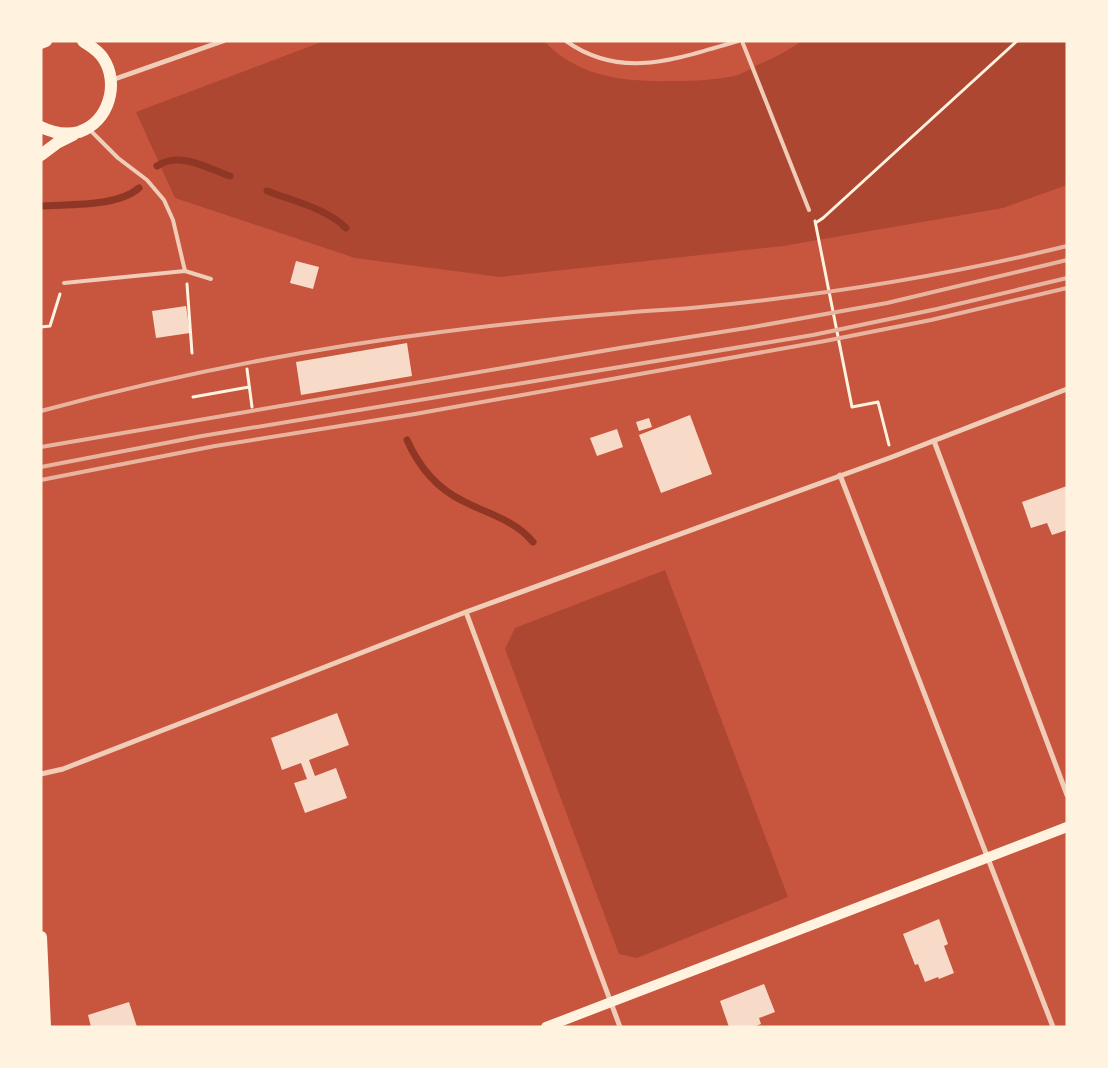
<svg xmlns="http://www.w3.org/2000/svg" width="1108" height="1068" viewBox="0 0 1108 1068" font-family="'DejaVu Sans',sans-serif">
<style>
.green{fill:#ae4732}
.lines{fill:none;stroke-linecap:round;stroke-linejoin:round}
.stream{stroke:#8f3625;stroke-width:7}
.building{fill:#f7dbc8}
.path{stroke:#fff3e0;stroke-width:3}
.service{stroke:#f1ccb7;stroke-width:4}
.minor{stroke:#f1ccb7;stroke-width:5}
.secondary{stroke:#fff3e0;stroke-width:10}
.primary{stroke:#fff3e0;stroke-width:12}
.rail{stroke:#e9b49f;stroke-width:4}
</style>
<rect width="100%" height="100%" fill="#c8553d"/>
<g class="green">
<path d="M324 41H544C579 78 626 82 674 81 694 81 715 80 734 76 742 74 749 70 755 66 772 59 787 51 802 41H1067V185L1003 208 783 246 500 277 355 258 175 198 136 112Z"/>
<polygon points="665,570 788,897 637,958 619,954 505,649 515,628"/>
</g>
<g class="lines">
<g class="stream">
<path d="M157 166C179 151 207 168 230 176"/>
<path d="M267 191C293 201 326 208 346 228"/>
<path d="M41 206C70 204 117 207 139 188"/>
<path d="M407 440C419 467 436 488 463 501 488 514 515 520 533 542"/>
</g>
</g>
<g class="building">
<polygon points="296,261 319,267 313,289 290,283"/>
<polygon points="186,306 190,333 156,338 152,311"/>
<polygon points="407,343 412,376 301,395 296,362"/>
<polygon points="690,415 712,474 661,493 639,435"/>
<polygon points="649,418 652,427 639,431 636,422"/>
<polygon points="617,429 623,447 597,456 590,438"/>
<polygon points="1067,486 1067,530 1052,535 1047,523 1031,528 1022,502"/>
<polygon points="337,713 349,745 309,760 315,776 336,768 347,798 305,813 294,783 307,779 301,763 282,770 271,738"/>
<polygon points="939,919 948,944 944,946 954,973 939,979 938,977 925,982 918,964 915,965 903,934"/>
<polygon points="764,984 775,1012 759,1018 761,1024 753,1027 729,1027 720,1001"/>
<polygon points="129,1002 137,1027 91,1027 88,1015"/>
</g>
<g class="lines">
<g class="path">
<polyline points="815,221 852,407 878,402 889,445"/>
<polyline points="817,222 823,218 1017,41"/>
<polyline points="187,284 192,353"/>
<polyline points="41,327 50,326 60,294"/>
<polyline points="247,369 252,407"/>
<polyline points="193,397 249,387"/>
</g>
<g class="service">
<path d="M566 41C622 81 678 58 738 41"/>
<polyline points="742,41 809,210"/>
<polyline points="89,129 118,158 147,180 164,200 173,220 185,271"/>
<polyline points="64,283 185,271 211,279"/>
</g>
<g class="minor">
<polyline points="112,80 223,41"/>
<polyline points="934,441 1067,795"/>
<polyline points="840,475 1053,1027"/>
<polyline points="466,612 620,1027"/>
<polyline points="41,774 63,769 466,612 892,457 1067,389"/>
</g>
<polyline class="secondary" points="546,1027 1067,827"/>
<g class="primary">
<polyline points="41,43 46,41"/>
<path d="M41 127C53 133 66 135 79 132 109 122 120 83 103 58 98 50 90 46 83 41"/>
<polyline points="41,155 57,143 73,135"/>
<polyline points="41,937 45,1027"/>
</g>
<g class="rail">
<path d="M41 411C173 375 306 349 441 332 501 324 562 318 623 313 649 310 675 310 701 307 824 295 946 276 1067 246"/>
<polyline points="41,447 620,348 753,327 887,303 1067,260"/>
<polyline points="41,467 202,436 813,335 937,309 1067,278"/>
<polyline points="41,480 215,446 415,414 825,341 931,320 1067,288"/>
</g>
</g>
<rect width="1108" height="1068" fill="none" stroke="#fff3e0" stroke-width="85"/>
</svg>
